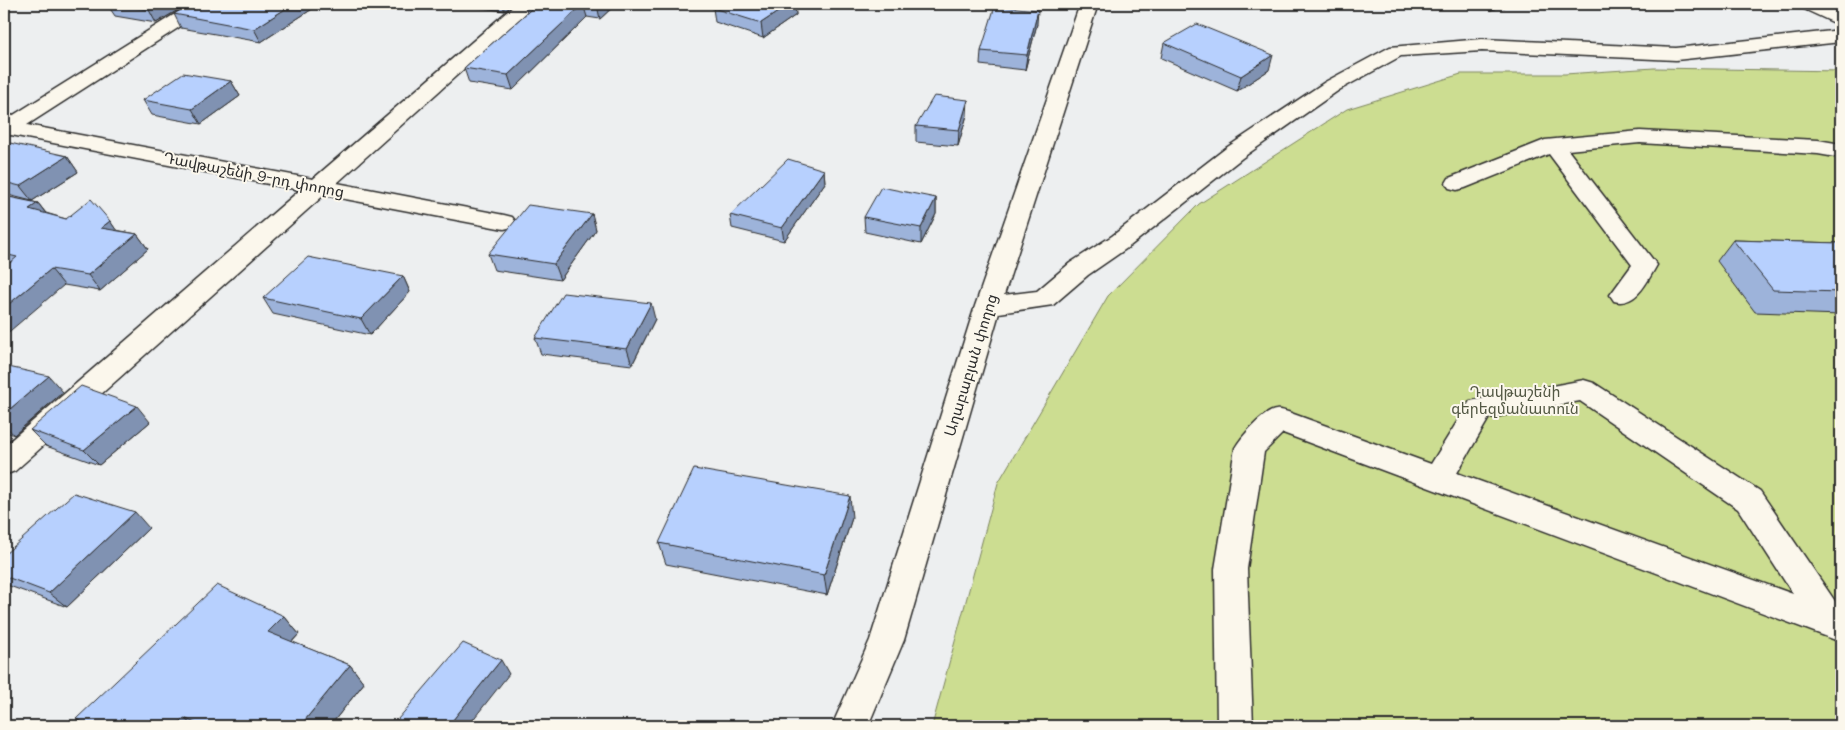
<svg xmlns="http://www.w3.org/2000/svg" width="1845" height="730" viewBox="0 0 1845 730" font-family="Mali,'Noto Sans Armenian',sans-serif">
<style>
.green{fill:#ccdd91;stroke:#7c845e}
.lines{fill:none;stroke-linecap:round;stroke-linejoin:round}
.minor-casing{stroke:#2b2b2b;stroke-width:3}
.minor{fill:#fbf7ec;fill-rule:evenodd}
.wall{fill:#9db3da;stroke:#2b2b2b}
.shaded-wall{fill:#8092b2;stroke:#2b2b2b}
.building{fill:#b7d0fe;stroke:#2b2b2b}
.labels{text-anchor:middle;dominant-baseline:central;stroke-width:4;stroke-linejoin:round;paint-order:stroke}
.street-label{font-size:15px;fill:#2b2b2b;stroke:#fbf7ec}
.park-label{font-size:15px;fill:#535844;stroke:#fbf7ec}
</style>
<rect width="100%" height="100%" fill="#edeff0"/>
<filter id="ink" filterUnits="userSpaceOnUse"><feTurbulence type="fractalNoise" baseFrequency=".02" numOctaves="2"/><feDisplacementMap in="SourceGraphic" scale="10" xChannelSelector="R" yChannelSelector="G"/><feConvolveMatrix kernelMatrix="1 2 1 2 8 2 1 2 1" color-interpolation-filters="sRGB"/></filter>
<g filter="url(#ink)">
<polygon class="green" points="1654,68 1841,71 1841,726 932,726 998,483 1108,296 1199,204 1347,109 1461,74 1565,74"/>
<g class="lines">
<g class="minor-casing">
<g id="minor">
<polygon points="191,4 212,4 209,8 27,125 313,179 516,4 536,4 337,183 504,215 512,217 516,222 512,227 504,229 324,195 15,471 4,475 4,446 300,190 11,135 4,136 4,121"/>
<polygon points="1080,4 1098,4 1004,295 1037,291 1070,263 1112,236 1226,148 1325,82 1390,47 1482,39 1676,48 1841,30 1841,42 1676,60 1482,51 1401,56 1339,90 1242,158 1130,246 1088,275 1053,305 999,313 904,640 868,726 832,726 870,640 975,306"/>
<polygon points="1799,4 1821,4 1841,14 1841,26 1802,8"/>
<path d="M1640 131 1818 140 1841 144V158L1818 154 1640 143 1568 150 1657 265C1647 282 1636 307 1614 301L1610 295 1632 265 1549 154 1465 188 1457 190 1449 188 1446 183 1449 178 1545 140Z"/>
<path d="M1584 380 1594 383 1760 491 1841 610V642L1283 433 1264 452 1247 569 1253 726H1217L1215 569 1235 448C1241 437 1264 411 1276 410 1280 409 1284 411 1288 412L1431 464 1470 401ZM1580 401 1738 509 1793 594 1457 473 1489 418Z"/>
</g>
</g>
<use href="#minor" class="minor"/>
</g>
<g class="wall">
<polygon points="107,4 188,4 156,23 115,16"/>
<polygon points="320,4 261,42 181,28 174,14"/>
<polygon points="451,4 514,4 505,11"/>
<polygon points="524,4 616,4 600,19 587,17 513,90 469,83 464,68 527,13"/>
<polygon points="720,4 795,4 796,15 763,38 715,22 713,8"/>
<polygon points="1479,4 1517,4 1490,10"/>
<polygon points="1037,24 1025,70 980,65 981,51"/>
<polygon points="1164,43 1269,70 1237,91 1161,58"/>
<polygon points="231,81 240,96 201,124 152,115 143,100"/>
<polygon points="967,115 958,146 916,142 916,126"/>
<polygon points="4,147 67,156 78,172 32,201 4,194"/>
<polygon points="824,170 825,183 784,241 732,228 730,215"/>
<polygon points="4,196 38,203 46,213 66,219 110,221 116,230 137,234 148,249 100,291 64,285 4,267"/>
<polygon points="936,198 936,214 921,244 865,232 864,217"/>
<polygon points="592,214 596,230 560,280 494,270 488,254"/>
<polygon points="1733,240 1841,243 1841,315 1755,312 1717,261"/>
<polygon points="403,276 410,292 370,335 273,314 263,298"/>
<polygon points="655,319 632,365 541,354 535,338"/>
<polygon points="4,366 63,392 14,435 4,431"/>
<polygon points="150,422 99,465 46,446 30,430"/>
<polygon points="852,518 827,595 666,564 659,543"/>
<polygon points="149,528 67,607 4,584 4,555"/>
<polygon points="284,616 299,634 292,642 350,665 364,683 330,726 86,726 76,719"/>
</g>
<g class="shaded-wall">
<polygon points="159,4 188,4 156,23 149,10"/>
<polygon points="293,4 320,4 261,42 254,29"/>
<polygon points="502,4 514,4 505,11"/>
<polygon points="583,4 587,17 513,90 508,75"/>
<polygon points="599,4 616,4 600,19 597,5"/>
<polygon points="790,4 795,4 796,15 763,38 761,23"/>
<polygon points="1492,4 1517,4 1490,10"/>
<polygon points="1038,10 1037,24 1025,70 1027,55"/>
<polygon points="1273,55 1269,70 1237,91 1241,76"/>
<polygon points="231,81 240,96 201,124 192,109"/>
<polygon points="968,100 967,115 958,146 959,130"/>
<polygon points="67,156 78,172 32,201 20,186"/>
<polygon points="824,170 825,183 784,241 782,228"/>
<polygon points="936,198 936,214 921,244 921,228"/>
<polygon points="38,203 50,219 29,209"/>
<polygon points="592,214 596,230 560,280 554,264"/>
<polygon points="110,221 121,237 101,228"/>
<polygon points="137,234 148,249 100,291 88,275"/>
<polygon points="51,269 64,285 4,336 4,308"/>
<polygon points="403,276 410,292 370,335 361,319"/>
<polygon points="651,303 655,319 632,365 627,349"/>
<polygon points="49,376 63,392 14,435 4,424 4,414"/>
<polygon points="137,406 150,422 99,465 84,450"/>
<polygon points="850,496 852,518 827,595 824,575"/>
<polygon points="135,512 149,528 67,607 49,593"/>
<polygon points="284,616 299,634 284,650 268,632"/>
<polygon points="501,660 509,674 468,726 448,726"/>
<polygon points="350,665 364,683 330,726 300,726"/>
<polygon points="184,718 193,726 176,726"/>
</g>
<g class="building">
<polygon points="114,4 159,4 149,10"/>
<polygon points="191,4 293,4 254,29 174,14"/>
<polygon points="537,4 583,4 508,75 464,68"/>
<polygon points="587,4 599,4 597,5"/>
<polygon points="720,4 790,4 761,23 713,8"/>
<polygon points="995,6 1038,10 1027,55 981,51"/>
<polygon points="1197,24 1273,55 1241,76 1164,43"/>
<polygon points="183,73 231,81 192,109 143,100"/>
<polygon points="934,96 968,100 959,130 916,126"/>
<polygon points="10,143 67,156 20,186 4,182 4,147"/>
<polygon points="788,159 824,170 782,228 730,215"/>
<polygon points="881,187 936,198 921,228 864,217"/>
<polygon points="4,196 38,203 29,209 66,219 91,199 110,221 101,228 137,234 88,275 51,269 4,308 4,268 17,257 4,254"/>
<polygon points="528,205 592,214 554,264 488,254"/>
<polygon points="1733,240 1841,243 1841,292 1773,290"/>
<polygon points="308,257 403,276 361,319 263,298"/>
<polygon points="563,293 651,303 627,349 535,338"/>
<polygon points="4,366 49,376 4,414"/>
<polygon points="81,386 137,406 84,450 30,430"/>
<polygon points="694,469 850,496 824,575 659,543"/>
<polygon points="74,493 135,512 49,593 4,576 4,555"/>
<polygon points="217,585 284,616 268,632 350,665 300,726 202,726 184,718 176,726 90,726 76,719"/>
<polygon points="463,643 501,660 448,726 392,726"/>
</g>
</g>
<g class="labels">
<g class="street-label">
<text transform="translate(254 174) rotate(11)">Դավթաշենի 9-րդ փողոց</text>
<text transform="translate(970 365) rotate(-73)">Աղաբաբյան փողոց</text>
</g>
<g class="park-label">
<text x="1515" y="391">Դավթաշենի<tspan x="1515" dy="17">գերեզմանատուն</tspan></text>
</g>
</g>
<rect width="1845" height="730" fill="none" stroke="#fbf7ec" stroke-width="20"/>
<rect x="10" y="10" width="1825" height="710" fill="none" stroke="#2b2b2b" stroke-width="2" filter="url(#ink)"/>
</svg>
